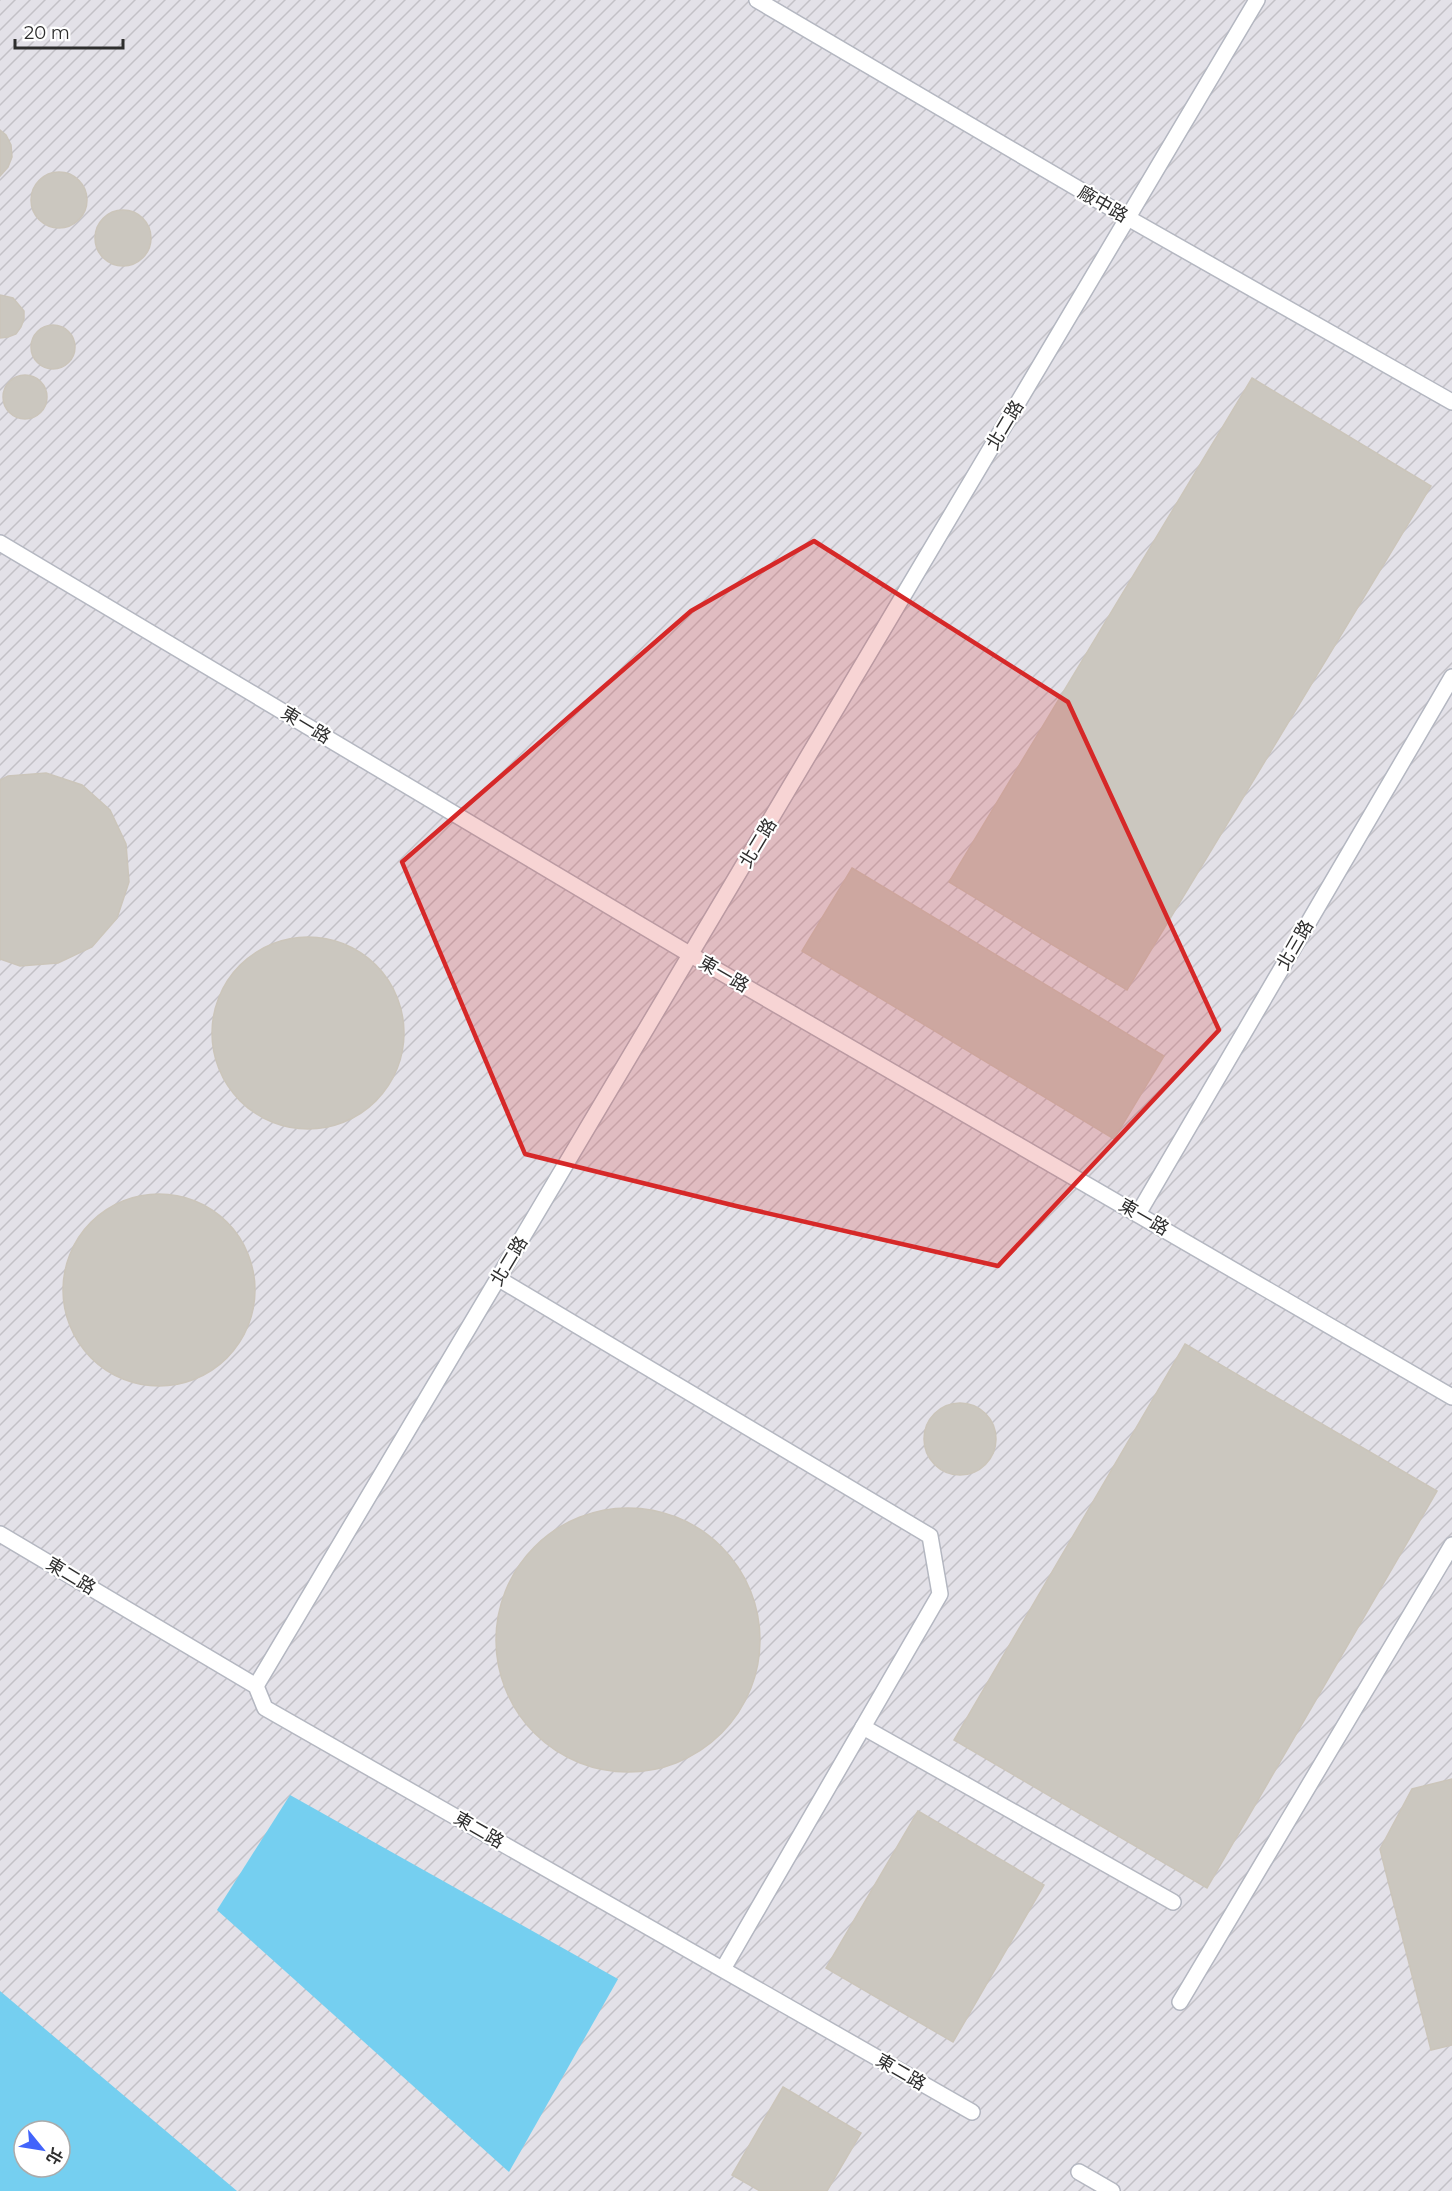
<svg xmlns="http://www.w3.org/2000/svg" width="1452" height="2191" viewBox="0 0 1452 2191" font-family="Montserrat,'Noto Sans TC',sans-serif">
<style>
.industrial{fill:url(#industrial-furrows);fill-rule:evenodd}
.water{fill:#75cff0;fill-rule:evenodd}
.building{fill:#cbc7bf;stroke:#cbc5ba;stroke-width:1.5}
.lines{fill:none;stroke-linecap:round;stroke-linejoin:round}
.lane-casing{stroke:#b4b7c1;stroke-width:18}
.lane{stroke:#fff;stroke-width:15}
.marked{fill:#d62828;fill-opacity:0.2;stroke:#d62828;stroke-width:4.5;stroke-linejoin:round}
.labels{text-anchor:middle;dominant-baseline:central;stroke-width:4.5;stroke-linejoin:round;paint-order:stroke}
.street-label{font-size:18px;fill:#2e2e2e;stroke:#fff}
</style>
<defs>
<pattern id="industrial-furrows" width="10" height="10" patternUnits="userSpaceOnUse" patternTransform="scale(1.5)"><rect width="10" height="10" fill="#e3e1e8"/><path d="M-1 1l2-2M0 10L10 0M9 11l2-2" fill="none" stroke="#c3c1c7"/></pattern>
</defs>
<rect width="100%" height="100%" fill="#efe9e1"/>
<path class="industrial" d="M0 0H1452V2191H0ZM24 2131H60V2167H24Z"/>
<g class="water">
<polygon points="290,1795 618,1979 509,2172 217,1910"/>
<path d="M0 1991 237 2191H0ZM24 2131H60V2167H24Z"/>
</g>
<g class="building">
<polygon points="0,130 6,135 11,145 12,157 8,167 0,176"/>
<circle cx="59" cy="200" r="28"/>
<circle cx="123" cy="238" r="28"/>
<polygon points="0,295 13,298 24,311 24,319 21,327 16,334 8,337 0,338"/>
<circle cx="53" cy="347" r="22"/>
<circle cx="25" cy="397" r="22"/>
<polygon points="1252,378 1431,486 1127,990 949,882"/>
<polygon points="46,773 82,785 110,810 126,844 129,882 117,918 92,947 58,963 20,966 0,959 0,780 8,776"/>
<polygon points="852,868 1164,1056 1114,1139 802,951"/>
<circle cx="308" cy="1033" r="96"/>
<circle cx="159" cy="1290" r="96"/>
<polygon points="1185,1344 1437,1491 1207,1888 954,1740"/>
<circle cx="960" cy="1439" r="36"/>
<circle cx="628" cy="1640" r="132"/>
<polygon points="1452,1779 1452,2045 1431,2050 1380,1849 1412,1789"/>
<polygon points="918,1811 1044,1885 953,2042 826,1968"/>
<polygon points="783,2087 861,2133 827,2191 760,2191 732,2175"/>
</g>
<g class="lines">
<g class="lane-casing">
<g id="lane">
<polyline points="757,0 1128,218 1452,402"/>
<polyline points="0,543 691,955 1452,1397"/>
<polyline points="1138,1214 1452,677"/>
<polyline points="499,1279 930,1536 940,1594 723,1969"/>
<polyline points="0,1534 256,1686 265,1708 972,2112"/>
<polyline points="256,1686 1257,0"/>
<polyline points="863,1727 1173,1902"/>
<polyline points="1180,2002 1452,1545"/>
<polyline points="1079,2172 1112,2191"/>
</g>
</g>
<use href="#lane" class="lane"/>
</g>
<path class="marked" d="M814 541 1068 702 1219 1030 998 1266 736 1206 525 1154 402 862 691 611Z"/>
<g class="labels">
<g class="street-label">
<text transform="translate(1103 204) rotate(30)">廠中路</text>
<text transform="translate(1005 425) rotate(-59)">北二路</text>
<text transform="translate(306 725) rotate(31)">東一路</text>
<text transform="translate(758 843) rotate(-59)">北二路</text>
<text transform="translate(1295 945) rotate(-60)">北三路</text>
<text transform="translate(724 974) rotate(30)">東一路</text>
<text transform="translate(1144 1217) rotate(30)">東一路</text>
<text transform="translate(509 1261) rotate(-59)">北二路</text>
<text transform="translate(71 1576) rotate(31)">東二路</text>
<text transform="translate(479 1830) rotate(30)">東二路</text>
<text transform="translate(901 2072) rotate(30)">東二路</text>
</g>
</g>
<g transform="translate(42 2149) rotate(120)"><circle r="28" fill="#ffffff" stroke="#ababab" stroke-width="1.5"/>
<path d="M0-4.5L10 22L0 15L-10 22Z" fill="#4264fb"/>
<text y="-9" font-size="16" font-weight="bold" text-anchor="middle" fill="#2e2e2e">北</text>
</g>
<path d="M15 39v9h108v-9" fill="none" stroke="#2e2e2e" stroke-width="3"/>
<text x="24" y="39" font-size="18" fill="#2e2e2e" stroke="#ffffff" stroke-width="4.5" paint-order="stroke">20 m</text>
</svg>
